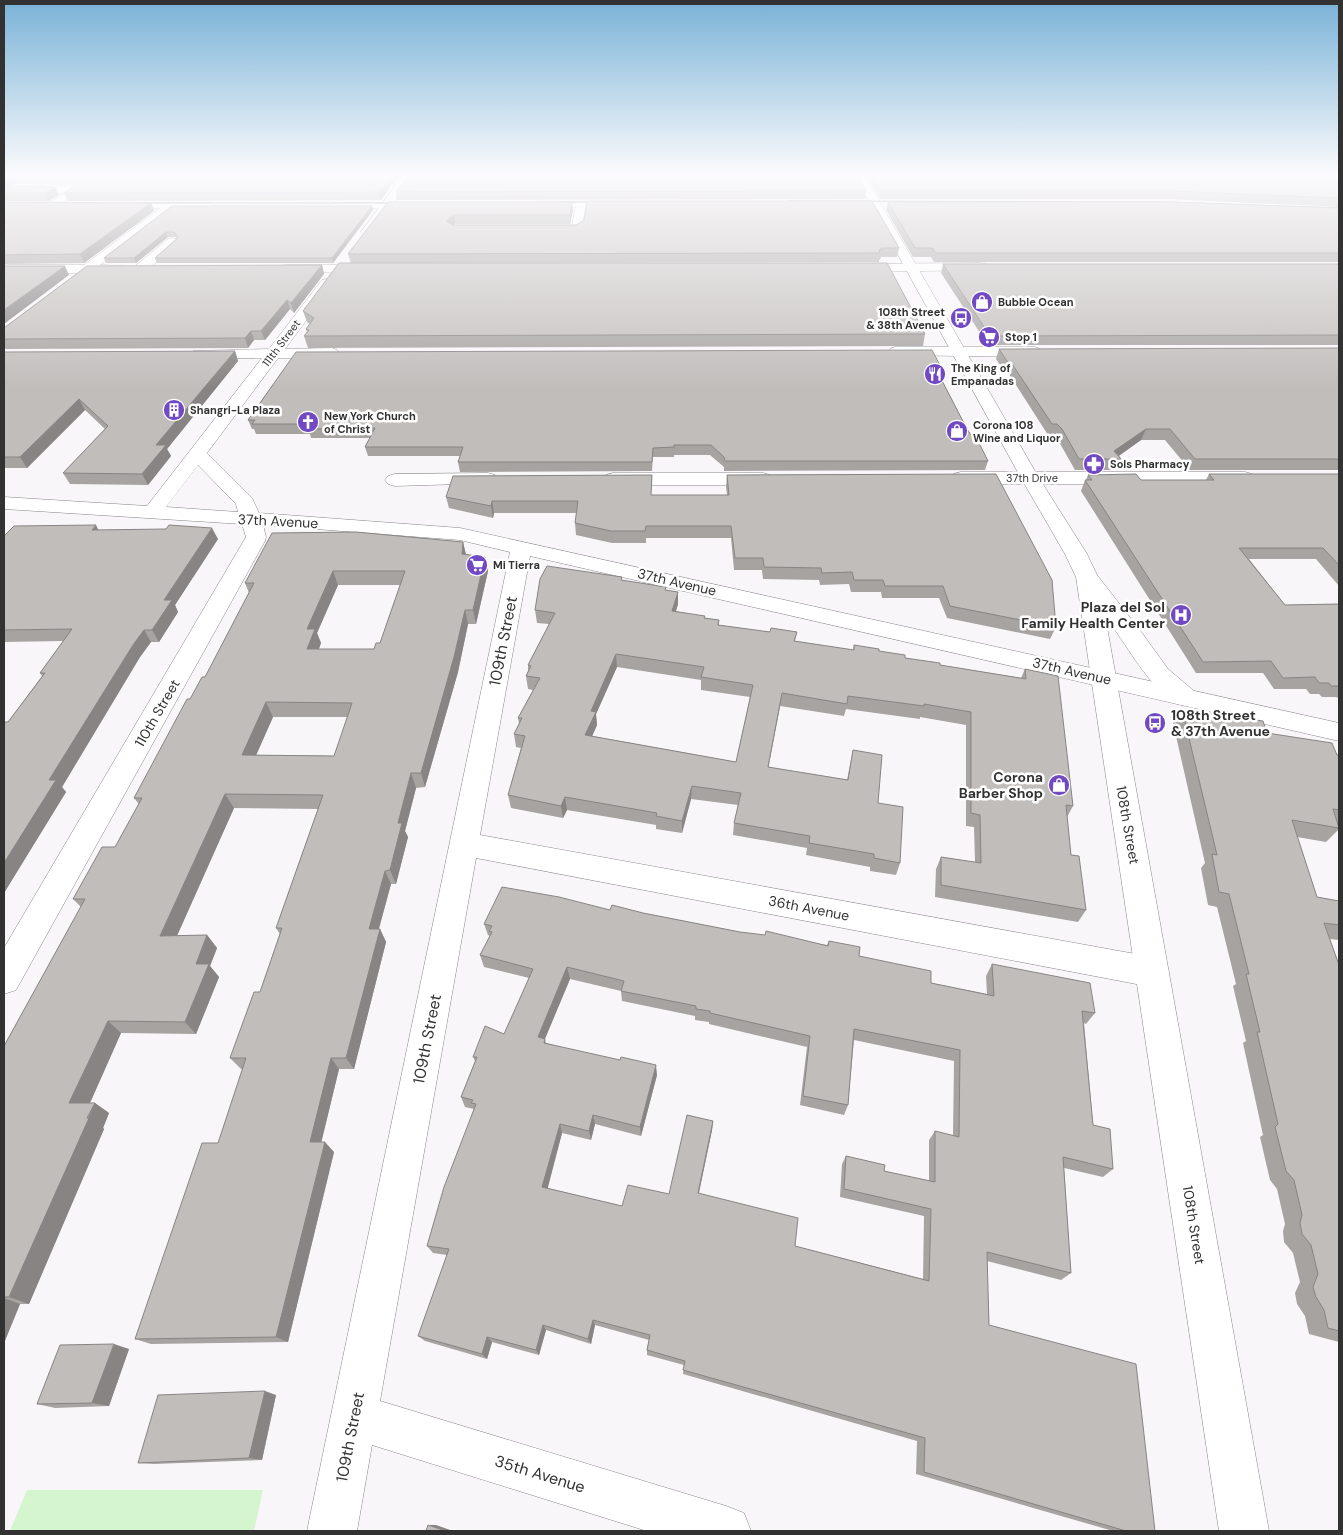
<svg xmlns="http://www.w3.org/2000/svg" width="1343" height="1535" viewBox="0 0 1343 1535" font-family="'DM Sans',sans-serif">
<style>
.green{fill:#d5f5cf}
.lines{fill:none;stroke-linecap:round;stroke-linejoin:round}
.minor-casing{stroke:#888589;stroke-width:1}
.major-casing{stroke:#888589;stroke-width:1}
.minor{fill:#fff;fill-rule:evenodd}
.major{fill:#fff;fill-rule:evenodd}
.rail{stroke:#474647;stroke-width:1}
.wall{fill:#a6a3a1;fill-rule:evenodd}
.shaded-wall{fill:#878483}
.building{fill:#c1bdbb;stroke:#878483;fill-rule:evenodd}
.labels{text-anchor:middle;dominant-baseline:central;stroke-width:5;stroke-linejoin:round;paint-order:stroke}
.far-poi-label{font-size:11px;font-weight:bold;fill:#333233;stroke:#fff;text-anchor:start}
.far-street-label{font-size:11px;fill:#333233;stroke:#fff}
.street-label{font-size:14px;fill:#333233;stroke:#fff}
.poi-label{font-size:14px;font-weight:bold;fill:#333233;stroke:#fff;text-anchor:end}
.near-street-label{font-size:16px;fill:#333233;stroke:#fff}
</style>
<rect width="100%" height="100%" fill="#f9f6fa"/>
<polygon class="green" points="27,1490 263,1490 254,1531 10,1531"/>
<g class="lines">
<g class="minor-casing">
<g id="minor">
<polygon points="405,173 415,173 371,234 363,234 361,232"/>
<polygon points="17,186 77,187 82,190 51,209 46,206 47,204 65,193 18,192 4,197 4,190"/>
<polygon points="581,202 586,205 581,231 544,232 538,229 544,226 572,226 576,205"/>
<polygon points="170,203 175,206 174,208 100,265 125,266 126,269 125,272 90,273 82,277 76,273 4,273 4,265 84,265 166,204"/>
<polygon points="172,238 176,239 178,242 176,245 145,272 135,272 134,269 135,266 168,239"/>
<polygon points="980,263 985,264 986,267 985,270 853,272 847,268 853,264"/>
<polygon points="285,265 372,265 378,269 372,273 280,272 279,269"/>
<path d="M327 279 334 283 285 349 332 348 337 350 340 353 337 356 332 358H278L207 453 252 498 259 513 460 528 1339 723V741L530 556 480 835 1152 957 1164 961 1169 972 1164 983 1152 987 476 858 380 1401 726 1506 744 1513 751 1531H647L372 1445 357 1531H307L510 552 460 540 263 525 266 537 265 541 16 990 4 994V948L246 537 242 524 4 509V497L147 506 262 358 198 359 193 357 190 354 193 351 269 349 322 280ZM198 465 236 504 238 512 166 507Z"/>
<polygon points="895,347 1035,347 1040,349 1043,352 1040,355 1035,357 890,355 887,352 890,349"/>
<polygon points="961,472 1245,472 1252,474 1254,478 1252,482 1245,484 961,484 954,482 952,478 954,474"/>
<polygon points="488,473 495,475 498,479 495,483 395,486 388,484 385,480 388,476 395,474"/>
<polygon points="613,473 763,473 770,475 773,479 770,483 763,485 613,485 606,483 603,479 606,475"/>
</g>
</g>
<g class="major-casing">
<g id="major">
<path d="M853 173H863L1039 478 1087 554 1097 575 1142 633 1168 669 1194 691 1198 697 1194 703C1187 705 1182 706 1175 703 1148 686 1125 642 1105 616L1269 1531H1219L1076 577 1065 554 1021 478Z"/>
<polygon points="535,202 622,202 627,205 622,208 531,207 530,205"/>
<polygon points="115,203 210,203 215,206 210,209 111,208 110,206 111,204"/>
<polygon points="335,203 422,203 427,206 422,209 331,208 330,206 331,204"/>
</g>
</g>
<use href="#minor" class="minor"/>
<use href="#major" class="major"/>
<g class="rail">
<polyline points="789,201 1168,202 1339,208"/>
<polyline points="559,202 601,202"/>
<polyline points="136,203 401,203"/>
</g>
</g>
<g class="wall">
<polygon points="4,173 401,173 381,200 68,201 64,193 75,185 16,184"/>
<polygon points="864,173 1315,173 1339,186 1339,207 1167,199 880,199"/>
<polygon points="1318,173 1339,173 1339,186"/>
<polygon points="4,189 59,195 48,201 4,201"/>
<polygon points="866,191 865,199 397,200 396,192"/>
<polygon points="4,202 151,203 154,211 84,263 4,264"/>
<polygon points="388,202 573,210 570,224 455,224 454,225 899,248 897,257 881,257 880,260 879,260 879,262 351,263 348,254"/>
<polygon points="888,202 1339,208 1339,262 934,262 931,257 913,257 886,210"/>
<polygon points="172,206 372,206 373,210 333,263 157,263 155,258 177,238 176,237 168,237 136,263 106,263 104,258"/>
<polygon points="943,264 1339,264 1339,345 988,345 941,273"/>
<polygon points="322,265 324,274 294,313 290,309 265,340 254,340 248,348 4,349 4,328"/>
<polygon points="303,311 925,334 923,346 308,348 304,336 307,332 306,329 310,324 307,322"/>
<polygon points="1339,348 1339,470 1190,470 1165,440 1141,440 1119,456 1121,459 1117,470 1075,470 1058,440 1053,435 1048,435 1009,374 1006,374 996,359 999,349"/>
<polygon points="235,351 238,361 167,449 171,456 148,485 70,484 63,473 105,429 85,410 27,468 4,468 4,352"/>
<polygon points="296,352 942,369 940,377 967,429 988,461 985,470 724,471 724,467 710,455 674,455 674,457 653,457 652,471 460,472 458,462 460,456 368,456 365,447 370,438 311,438 310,434 256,434 254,429 252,429 248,420"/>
<polygon points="1209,474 1339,474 1339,586 1316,559 1249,559 1285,605 1339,604 1339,698 1335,697 1322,697 1319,694 1310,694 1306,689 1274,689 1263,673 1196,673 1081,491 1085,480 1086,480 1088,475 1141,480 1206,480"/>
<polygon points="652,475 651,495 727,495 726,487 727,475 1056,627 1050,639 947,618 939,598 882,598 881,592 851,592 849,584 820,585 819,580 763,579 762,570 734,570 731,538 646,538 646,543 612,543 576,535 575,523 577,513 494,513 493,518 449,508 446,497"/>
<polygon points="98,530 218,539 175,605 178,612 159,642 151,642 140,657 62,787 66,792 4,893 8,722 42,676 40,673 63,641 4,642 4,536"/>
<path d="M463 542 466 554 488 571 476 624H468L458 672 425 787 416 788 405 831 408 837 396 884H391L379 929H380L386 942 354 1069H339L321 1142 334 1152 288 1342 151 1344 135 1339 218 1143 243 1069H241L230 1058 260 992 280 934 276 928 318 809 234 808 177 936 207 935 217 948 210 966 219 977 196 1034 121 1033 90 1103H95L109 1113 103 1128 104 1129 29 1304H20L4 1343V1046L81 907 73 899 115 847 139 804 134 798 190 699 205 677 249 593 245 583ZM338 585H400L380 643 374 649H319L321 643 317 633ZM273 717H348L334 756 256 755Z"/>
<path d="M622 580 666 590 678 592V604L676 611 705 618 719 620V625L770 632H797L795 641 853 650 854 645 905 658 940 665 1021 678 1025 669 1073 806 1067 817 1071 855 1086 910 1078 922 935 897 936 869 941 857 975 862 974 827 966 826V725L920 717V719L846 709 844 716 780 706 768 767 847 780 853 750 878 803 900 863 896 875 870 871V867L806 855 807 848 733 835 734 823 738 805 691 799 682 833 656 829V825L567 810 563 818 511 808 508 795 521 748 516 747 514 734 519 724 518 718 533 690 528 689 526 676 528 671V665L549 624 537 623 535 610ZM617 667 701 680V690L750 697 736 762 592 736 597 725 596 714Z"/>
<polygon points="1182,709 1267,733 1339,755 1339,829 1326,842 1297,837 1317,897 1339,901 1339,940 1330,939 1339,965 1339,1342 1309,1334 1305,1316 1297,1304 1295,1293 1300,1282 1293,1253 1284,1242 1283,1231 1285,1224 1277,1189 1270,1180 1260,1137 1263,1135 1243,1043 1246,1041 1233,986 1236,984 1217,907 1208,905 1201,868 1205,863 1173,723"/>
<path d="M610 910 643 913 740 932 827 945 829 941 859 956 931 983 987 994 986 976 992 964 1095 1013 1086 1024 1084 1023 1093 1125 1113 1169 1103 1177 1064 1168 1071 1273 1061 1280 987 1261 989 1325 1155 1531H1113L916 1474 917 1441 683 1374 684 1365 647 1355V1350L649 1340 595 1325 591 1344 546 1330 539 1355 492 1342 487 1359 425 1341 418 1336 447 1255 433 1253 427 1246 474 1109 465 1107 461 1097 475 1061 473 1057 504 1034 529 978 484 967 480 955 490 936 488 935 484 924ZM570 979 621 991 622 1001 695 1016V1020L709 1022V1024L807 1047 800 1105 844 1115 848 1105 854 1040 954 1061 953 1136 935 1131 929 1140V1181L884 1171 846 1156 842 1164 840 1197 924 1216 923 1279 795 1246 699 1193 712 1130 713 1121 669 1194 622 1206 547 1188 562 1133 591 1140 595 1124 641 1136 657 1075 546 1043 545 1039Z"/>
<polygon points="129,1349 109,1406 55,1408 37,1404"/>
<polygon points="276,1395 262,1460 154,1464 138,1463"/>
</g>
<g class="shaded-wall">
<polygon points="394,173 401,173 381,200 379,192"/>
<polygon points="13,177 16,184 4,188 4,179"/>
<polygon points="55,187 59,195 48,201 45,193"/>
<polygon points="572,202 573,210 570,224 570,215"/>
<polygon points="151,203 154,211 84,263 80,254"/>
<polygon points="372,206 373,210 333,263 332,258"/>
<polygon points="454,215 455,224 447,230 446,221"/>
<polygon points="166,232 168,237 136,263 134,258"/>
<polygon points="322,265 324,274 294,313 291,303"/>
<polygon points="65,266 69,275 4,324 4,310"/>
<polygon points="287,300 290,309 265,340 261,331"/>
<polygon points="251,331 254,340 248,348 245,338"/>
<polygon points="235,351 238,361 167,449 171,456 148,485 142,474 156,445"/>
<polygon points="79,399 85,410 27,468 20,457"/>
<polygon points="1146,429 1141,440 1114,459 1114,451"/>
<polygon points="492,501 494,513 493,518 491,506"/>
<polygon points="96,525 102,537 92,530"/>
<polygon points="212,528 218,539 175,605 178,612 159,642 152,630 164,600"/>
<polygon points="463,542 466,556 462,554"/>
<polygon points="485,557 488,571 476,624 473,610"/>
<polygon points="333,571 338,585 317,633 321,643 313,663 307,649 307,629"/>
<polygon points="678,592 678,604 672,623 672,611"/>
<polygon points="465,610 468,624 458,672 425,787 421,773"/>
<polygon points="144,630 151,642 140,657 62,787 66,792 4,893 4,863 49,780 133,645"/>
<polygon points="616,654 617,667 596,714 597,725 587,748 585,735 591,711"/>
<polygon points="782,693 780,706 766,780 768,767"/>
<polygon points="266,702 273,717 250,769 242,755"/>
<polygon points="411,773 416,788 405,831 408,837 396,884 390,870 398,823"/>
<polygon points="692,786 691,799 682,833 682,821"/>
<polygon points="225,794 234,808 171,949 160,936"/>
<polygon points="565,797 567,810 563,818 561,806"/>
<polygon points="385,871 391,884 375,942 369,929"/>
<polygon points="380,929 386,942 354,1069 346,1058"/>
<polygon points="207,935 217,948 210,966 219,977 196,1034 185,1022 196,964"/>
<polygon points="567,967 570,979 541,1048 538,1037"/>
<polygon points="108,1021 121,1033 85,1114 69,1103"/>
<polygon points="331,1058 339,1069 319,1152 310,1142"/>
<polygon points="656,1065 657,1075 641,1136 640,1127"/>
<polygon points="95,1103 109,1113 103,1128 104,1129 29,1304 9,1297"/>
<polygon points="593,1115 595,1124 591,1140 589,1131"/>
<polygon points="713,1121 712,1130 697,1201 698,1193"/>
<polygon points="560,1124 562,1133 546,1195 542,1187"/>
<polygon points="325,1142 334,1152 288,1342 276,1337"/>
<polygon points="4,1298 20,1304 4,1343"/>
<polygon points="593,1320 595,1325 591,1344 588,1339"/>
<polygon points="543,1325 546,1330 539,1355 536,1350"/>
<polygon points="487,1337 492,1342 487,1359 482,1354"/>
<polygon points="114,1344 129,1349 109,1406 92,1403"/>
<polygon points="265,1391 276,1395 262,1460 249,1458"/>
<polygon points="428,1525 436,1525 453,1531 445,1531"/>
</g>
<g class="building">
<polygon points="4,173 394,173 379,192 64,193 80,182 74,177 13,177 4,179"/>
<polygon points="410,173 857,173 866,191 396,192"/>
<polygon points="870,173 1315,173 1339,186 1339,198 1170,191 881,191"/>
<polygon points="14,186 55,187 45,193 4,193 4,189"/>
<polygon points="587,201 872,201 899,248 881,248 882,250 879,250 880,253 348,254 388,202 572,202 570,215 454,215 446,221 453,225 576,225 584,220"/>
<polygon points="4,202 151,203 80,254 4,255"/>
<polygon points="888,202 1171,202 1339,208 1339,253 936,253 932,248 915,248"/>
<polygon points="172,206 372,206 332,258 155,258 178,238 174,232 166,232 134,258 104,258"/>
<polygon points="339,263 887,263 925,334 304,336 309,330 306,329 314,318 303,311"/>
<polygon points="943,264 1339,264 1339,335 990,336"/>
<polygon points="322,265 291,303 287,300 261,331 251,331 245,338 4,339 4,328 87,266"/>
<polygon points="4,266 65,266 4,310"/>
<polygon points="1339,348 1339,459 1195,459 1170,429 1146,429 1114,451 1121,459 1079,459 1062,429 1057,424 1052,424 1012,364 1009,364 999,349"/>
<polygon points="932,350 942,369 936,369 967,429 975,441 978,441 988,461 725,461 724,457 711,445 674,445 674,447 653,448 652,462 458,462 463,447 365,447 375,428 308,429 311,424 252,424 255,420 248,420 296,352"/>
<polygon points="235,351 156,445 166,445 142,474 63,473 108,426 79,399 20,457 4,457 4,352"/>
<polygon points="996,474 1052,580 1056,627 950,606 943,586 885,586 883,580 854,580 852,572 822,573 821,568 764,567 763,558 735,558 731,526 646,526 645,531 611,531 575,523 578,501 492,501 491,506 446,497 453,476 652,475 651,495 729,495 727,475"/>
<polygon points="1136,474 1141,480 1214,480 1209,474 1339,474 1339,565 1323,548 1239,548 1285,605 1339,604 1339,686 1331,686 1329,683 1319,683 1315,677 1283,678 1271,661 1203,662 1085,480 1092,480 1088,475"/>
<polygon points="96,525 92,530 166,529 169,525 212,528 164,600 172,600 152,630 144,630 133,645 49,780 56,780 4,863 4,722 8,722 45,673 40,673 72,629 4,630 4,536 14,526"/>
<path d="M356 532 463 542 462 554 485 557 473 610H465L454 657 421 773H411L398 823H402L390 870 385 871 369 929H380L346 1058H331L310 1142H325L276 1337 135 1339 202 1143H218L246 1058H230L254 992H260L282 928H276L323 795 225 794 160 936 207 935 196 964H209L185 1022 108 1021 69 1103H95L87 1118H89L9 1297H4V1046L85 899H73L102 847H115L142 798H134L187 699H190L202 677H205L254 583H245L272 533ZM333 571H405L380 643H376L374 649H307L315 629H307ZM266 702 352 703 334 756 242 755Z"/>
<path d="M547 566 622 577 621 580 666 587 665 590 678 592 672 611 705 616 704 618 719 620 718 625 770 632 771 628 797 632 794 641 854 650V645L879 649V651L905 655V658L940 663V665L1026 679 1025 669 1058 676 1073 806 1066 805 1071 855 1079 856 1086 910 941 885V857L981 863 980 815 971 813V712L924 704V706L848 696 847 704 782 693 768 767 848 780 853 750 882 755 878 803 903 807 900 863 874 858V854L809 843 810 836 734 823 741 793 692 786 682 821 656 816 657 813 565 797 561 806 508 795 525 736 514 734 522 718H518L540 678 526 676 531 666 528 665 555 613 535 610 540 579ZM616 654 704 667 701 677 753 685 736 762 585 735 596 712 591 711Z"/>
<polygon points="1182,709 1263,721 1267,733 1332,743 1337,755 1339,755 1339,810 1333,809 1339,828 1292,820 1317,897 1339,901 1339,925 1324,923 1339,965 1339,1331 1328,1328 1324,1310 1316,1297 1313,1287 1318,1274 1311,1245 1302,1234 1300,1223 1302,1215 1294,1180 1286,1171 1275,1127 1278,1124 1257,1032 1260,1032 1246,974 1249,974 1229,894 1219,892 1212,854 1217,855"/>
<path d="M502 887 559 897 610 910 612 905 643 913 740 932 765 935 766 931 828 946 829 941 860 947 859 956 931 971V983L994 996 992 964 1090 983 1095 1013 1082 1011 1093 1125 1110 1129 1113 1169 1063 1157 1071 1273 987 1252 989 1325 1136 1364 1155 1531H1126L924 1472 925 1438 683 1370 685 1361 647 1350 650 1335 593 1320 588 1339 543 1325 536 1350 487 1337 482 1354 418 1336 449 1249 427 1246 444 1187 476 1104 471 1103 473 1100 461 1097 477 1057H473L485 1026 504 1034 533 969 480 955 492 932 489 931 492 926 484 924ZM567 967 624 981 621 991 696 1006V1009L710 1011V1013L810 1036 803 1096 848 1105 854 1029 960 1050 959 1137 935 1131V1182L884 1171 885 1165 846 1156 844 1189 931 1209 929 1281 795 1246 798 1218 698 1193 713 1121 687 1115 669 1194 628 1185 622 1206 542 1187 560 1124 589 1131 593 1115 640 1127 656 1065 621 1057 620 1060 544 1043 545 1039 538 1037Z"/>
<polygon points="114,1344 92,1403 37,1404 60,1345"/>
<polygon points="265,1391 249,1458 138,1463 158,1395"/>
<polygon points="428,1525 445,1531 426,1531"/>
</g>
<linearGradient id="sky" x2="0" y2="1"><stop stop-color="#79b2d7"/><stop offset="0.45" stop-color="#fcfbfd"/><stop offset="1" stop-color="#fcfbfd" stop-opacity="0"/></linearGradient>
<rect width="1343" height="388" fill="url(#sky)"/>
<defs>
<g id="shop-disc" transform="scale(1.125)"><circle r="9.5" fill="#7149c2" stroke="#fff"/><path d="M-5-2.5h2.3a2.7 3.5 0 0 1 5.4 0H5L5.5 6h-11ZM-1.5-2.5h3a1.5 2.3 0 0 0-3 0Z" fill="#fff"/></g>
<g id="bus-disc" transform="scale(1.125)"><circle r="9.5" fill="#7149c2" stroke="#fff"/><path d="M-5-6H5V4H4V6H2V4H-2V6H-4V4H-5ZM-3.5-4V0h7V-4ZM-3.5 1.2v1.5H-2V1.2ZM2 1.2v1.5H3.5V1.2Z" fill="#fff"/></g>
<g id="supermarket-disc" transform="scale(1.125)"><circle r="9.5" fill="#7149c2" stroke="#fff"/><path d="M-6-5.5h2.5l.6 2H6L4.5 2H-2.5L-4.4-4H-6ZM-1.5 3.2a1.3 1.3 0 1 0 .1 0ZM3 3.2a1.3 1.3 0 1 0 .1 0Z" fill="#fff"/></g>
<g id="restaurant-disc" transform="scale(1.125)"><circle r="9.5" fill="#7149c2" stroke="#fff"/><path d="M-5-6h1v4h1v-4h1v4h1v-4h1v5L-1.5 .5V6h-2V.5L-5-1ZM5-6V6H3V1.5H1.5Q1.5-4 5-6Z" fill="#fff"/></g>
<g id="building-disc" transform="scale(1.125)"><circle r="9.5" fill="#7149c2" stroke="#fff"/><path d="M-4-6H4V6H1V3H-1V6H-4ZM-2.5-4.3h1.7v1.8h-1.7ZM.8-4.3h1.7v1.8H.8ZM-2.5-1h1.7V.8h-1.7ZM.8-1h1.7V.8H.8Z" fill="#fff"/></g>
<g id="church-disc" transform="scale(1.125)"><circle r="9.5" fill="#7149c2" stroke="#fff"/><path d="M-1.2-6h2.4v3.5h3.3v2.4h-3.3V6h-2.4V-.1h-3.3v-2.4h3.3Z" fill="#fff"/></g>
<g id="pharmacy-disc" transform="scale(1.125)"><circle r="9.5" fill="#7149c2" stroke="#fff"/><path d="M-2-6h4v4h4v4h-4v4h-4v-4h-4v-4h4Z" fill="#fff"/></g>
<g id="hospital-disc" transform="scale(1.125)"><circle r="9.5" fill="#7149c2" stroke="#fff"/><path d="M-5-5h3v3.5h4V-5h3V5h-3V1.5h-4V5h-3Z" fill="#fff"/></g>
</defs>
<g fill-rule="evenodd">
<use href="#shop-disc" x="982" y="302"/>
<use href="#bus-disc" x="961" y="318"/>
<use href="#supermarket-disc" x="989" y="337"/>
<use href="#restaurant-disc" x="935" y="374"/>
<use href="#building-disc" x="174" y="410"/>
<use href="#church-disc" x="308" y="422"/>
<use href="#shop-disc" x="957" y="431"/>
<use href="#pharmacy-disc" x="1094" y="464"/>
<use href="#supermarket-disc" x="477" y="565"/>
<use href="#hospital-disc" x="1181" y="615"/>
<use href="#bus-disc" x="1155" y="723"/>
<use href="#shop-disc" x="1059" y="785"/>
</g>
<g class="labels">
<g class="far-poi-label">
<text x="998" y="302">Bubble Ocean</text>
<text x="945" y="312" text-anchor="end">108th Street<tspan x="945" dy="13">&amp; 38th Avenue</tspan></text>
<text x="1005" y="337">Stop 1</text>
<text x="951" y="368">The King of<tspan x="951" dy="13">Empanadas</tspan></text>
<text x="190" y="410">Shangri-La Plaza</text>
<text x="324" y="416">New York Church<tspan x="324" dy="13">of Christ</tspan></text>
<text x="973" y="425">Corona 108<tspan x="973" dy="13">Wine and Liquor</tspan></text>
<text x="1110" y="464">Sols Pharmacy</text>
<text x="493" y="565">Mi Tierra</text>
</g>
<g class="far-street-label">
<text transform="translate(281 343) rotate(-53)">111th Street</text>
<text x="1032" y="478">37th Drive</text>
</g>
<g class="street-label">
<text transform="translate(278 521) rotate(3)">37th Avenue</text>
<text transform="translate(677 582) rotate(13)">37th Avenue</text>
<text transform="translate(1072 671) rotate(13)">37th Avenue</text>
<text transform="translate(157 713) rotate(-60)">110th Street</text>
<text transform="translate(1128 825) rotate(80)">108th Street</text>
<text transform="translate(809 908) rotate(11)">36th Avenue</text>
<text transform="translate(1194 1225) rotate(81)">108th Street</text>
</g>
<g class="poi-label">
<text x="1165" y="607">Plaza del Sol<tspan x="1165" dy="16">Family Health Center</tspan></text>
<text x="1171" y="715" text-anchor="start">108th Street<tspan x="1171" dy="16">&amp; 37th Avenue</tspan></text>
<text x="1043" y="777">Corona<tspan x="1043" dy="16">Barber Shop</tspan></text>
</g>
<g class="near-street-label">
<text transform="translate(503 641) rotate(-79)">109th Street</text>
<text transform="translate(427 1039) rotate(-79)">109th Street</text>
<text transform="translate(350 1437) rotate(-79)">109th Street</text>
<text transform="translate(540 1474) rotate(17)">35th Avenue</text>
</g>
</g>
<rect width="1343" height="1535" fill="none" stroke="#333233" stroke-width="10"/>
</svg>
